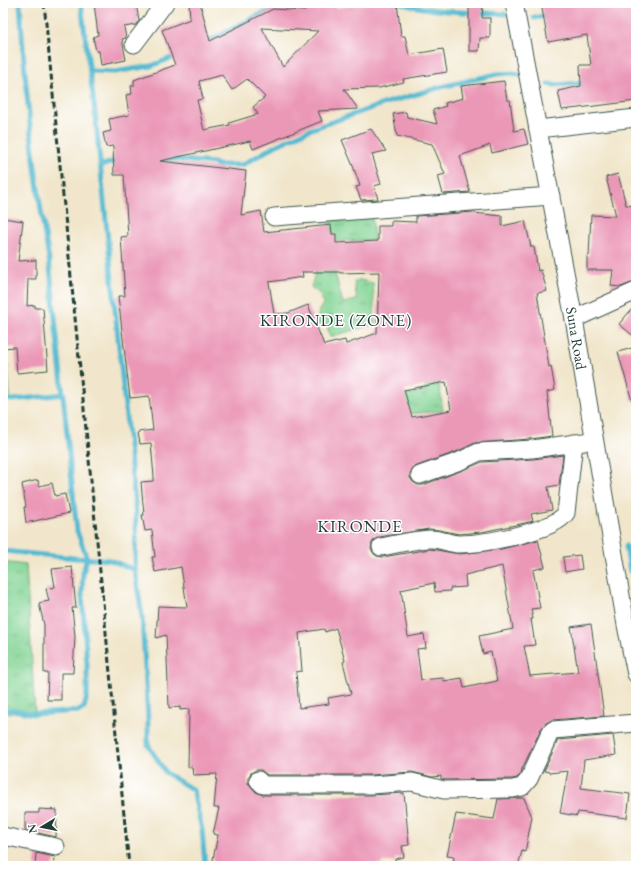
<svg xmlns="http://www.w3.org/2000/svg" width="639" height="869" viewBox="0 0 639 869" font-family="'EB Garamond',serif">
<style>
.grass{fill:url(#grass-tufts);stroke:#518864}
.lines{fill:none;stroke-linecap:round;stroke-linejoin:round}
.stream{stroke:#52b9d0;stroke-width:5}
.building{fill:#eb98b7;fill-rule:evenodd}
.minor-casing{stroke:#3e564b;stroke-width:19}
.minor{stroke:#fff;stroke-width:17}
.rail{stroke:#1f3d34;stroke-width:3;stroke-dasharray:6 3;stroke-linecap:butt}
.labels{text-anchor:middle;dominant-baseline:central;stroke-width:3;stroke-linejoin:round;paint-order:stroke}
.street-label{font-size:15px;fill:#1f3d34;stroke:#fff}
.quarter-label{font-size:17px;letter-spacing:1px;fill:#1f3d34;stroke:#fff}
</style>
<defs>
<pattern id="grass-tufts" width="24" height="20" patternUnits="userSpaceOnUse"><rect width="24" height="20" fill="#83d494"/><path d="M3 7l-1-3M5 7V3M7 7l1-3M15 17l-1-3M17 17v-4M19 17l1-3" fill="none" stroke="#6bad7a"/></pattern>
</defs>
<rect width="100%" height="100%" fill="#fff"/>
<filter id="ink" filterUnits="userSpaceOnUse"><feTurbulence type="fractalNoise" baseFrequency=".025" numOctaves="2"/><feDisplacementMap in="SourceGraphic" scale="8" xChannelSelector="R" yChannelSelector="G"/><feConvolveMatrix kernelMatrix="1 2 1 2 8 2 1 2 1" color-interpolation-filters="sRGB"/></filter>
<filter id="wash" filterUnits="userSpaceOnUse"><feTurbulence type="fractalNoise" baseFrequency=".012" numOctaves="4" result="noise"/><feDisplacementMap in="SourceGraphic" scale="16" xChannelSelector="R" yChannelSelector="G"/><feGaussianBlur stdDeviation="0.9" result="paint"/><feColorMatrix in="noise" values="0 0 0 0 0 0 0 0 0 0 0 0 0 0 0 0 0 1.4 0 .05"/><feComposite in="paint" operator="in"/></filter>
<g filter="url(#wash)">
<rect width="100%" height="100%" fill="#f1e6cb"/>
<g class="grass">
<polygon points="372,218 374,240 335,241 329,221"/>
<polygon points="333,260 336,277 343,303 357,300 354,281 360,280 373,283 375,324 330,337 327,325 317,324 319,310 323,304 321,295 311,287 318,263"/>
<polygon points="3,360 7,360 10,396 3,395"/>
<polygon points="438,377 443,411 406,414 404,393 408,395 426,390 425,378"/>
<polygon points="3,562 26,565 35,712 3,713"/>
</g>
<g class="lines">
<g class="stream">
<polyline points="81,3 95,113 136,514 135,570 142,616 148,719 148,745 166,773 193,790 202,830 205,866"/>
<path d="M401 3C435 13 471 12 505 14"/>
<polyline points="534,18 549,15"/>
<polyline points="204,44 259,15 283,7 315,3"/>
<polyline points="90,71 115,72 151,66 179,55"/>
<polyline points="548,84 553,85 587,83"/>
<polyline points="162,158 213,163 217,165 242,165 275,146 309,130 386,103 441,87 497,74 513,73 521,75"/>
<polyline points="100,166 119,160"/>
<polyline points="3,399 13,400 64,394"/>
<polyline points="626,546 630,571"/>
<polyline points="3,551 75,558 110,560 135,570"/>
<polyline points="634,591 636,603"/>
<path d="M3 711 14 710 34 714 79 711 84 708 87 696V665L82 593 83 573 87 558 77 531 49 259C34 175 25 89 20 3"/>
</g>
</g>
<g id="blocks">
<g class="building">
<polygon points="94,3 136,3 139,21 136,25 124,27 126,38 122,39 126,60 101,65 99,51 96,51 93,37 98,35"/>
<path d="M189 3H200L210 41 273 9 305 11V6H336V8L371 3H397L401 36H405L409 55 443 49 447 72 403 79 404 82 379 88 344 89 358 109 318 111 322 121 253 149 250 141 160 161 246 171 241 215 261 211 264 232 331 225 332 234H336V243L378 241V226H391V221L416 222V216L474 212V213L502 216V226L525 221 531 247H534L538 271 541 270 547 291 537 293 549 367 551 366 555 390 547 392 552 436 531 439 475 443 456 452 417 466 412 469 410 474V478L413 482 418 485H423L463 470 482 462 533 459 563 455 559 485 548 487 552 510 531 514 533 521 530 522 482 532 459 534 439 530 429 529 379 537 374 540 372 543 371 549 374 554 377 556 383 557 430 549 460 554 501 549 538 540 545 567 533 570 540 608 531 609 533 619H531L535 645 524 646 530 676 578 672 571 627 591 624 604 716 552 720 546 723 541 729 522 769 521 774 517 778 512 779 445 780 441 779V776L432 777 412 772 371 775H267L261 770H256L251 773 248 778V783L256 792 263 795H371L404 793 409 845 402 846 404 857 395 859V862H382V864L363 866H215L213 859 218 835 213 834 219 808H214L217 774 193 775 192 767H188L189 709 180 710V707L169 708 166 635 156 638 158 606 187 607 181 567 155 572 152 557H155L152 530 145 531 142 515H144L141 482 153 481 154 477 151 443 140 444 138 432 153 430 149 396 130 398 118 296H125L121 237 128 236 124 175H114L113 146 106 147 103 133 111 131 109 119 129 115 126 95 132 94 131 86H134V80L175 65 162 30 190 19ZM262 28 318 31 283 67ZM222 75 232 90 247 79 265 97 253 107 258 114 229 123 230 125 204 130 197 100 203 99 199 81ZM302 272H340V273L379 272 377 333 346 344 345 340 324 345 308 305 288 313 274 314 269 282 303 277ZM446 382 451 410 412 417 404 390ZM502 566 513 629 479 636 483 654 491 652 497 681 464 688 462 678 444 681 443 678 421 680 417 649 426 648 424 634 408 637 401 590 434 583 435 592 450 591V588L466 587 465 575ZM336 628 345 661 343 662 351 694 328 698 329 704 299 708 296 672 302 671 299 633 324 629 325 632Z"/>
<polygon points="469,3 483,3 482,18 490,18 490,38 480,38 479,51 469,51"/>
<polygon points="541,3 634,3 635,7 636,7 636,101 562,110 558,91 581,86 580,65 591,65 587,35 548,42"/>
<polygon points="504,81 507,100 510,100 514,131 524,129 528,144 492,153 490,145 460,156 470,192 443,194 438,176 445,174 432,144 397,136 393,114 406,112 407,117 437,124 433,110 446,106 445,103 463,98 461,86"/>
<polygon points="371,129 386,151 372,154 381,184 374,186 378,199 361,200 356,187 360,186 353,166 342,140"/>
<polygon points="618,174 626,205 636,206 636,281 621,287 611,286 613,270 587,270 587,256 589,256 591,215 616,216 606,177"/>
<polygon points="3,218 23,221 18,261 36,260 36,279 28,279 27,306 35,305 35,308 43,308 48,370 17,373 15,347 3,348"/>
<polygon points="636,304 636,338 619,324"/>
<polygon points="636,347 636,400 632,401 618,352"/>
<polygon points="38,480 39,486 52,483 55,496 65,494 69,513 26,523 24,507 26,507 22,484"/>
<polygon points="580,555 582,569 565,572 563,557"/>
<polygon points="72,567 76,608 72,608 75,636 73,673 61,673 61,700 47,700 48,673 44,673 44,625 39,603 49,601 46,589 55,587 52,569"/>
<polygon points="613,735 616,755 584,760 581,788 630,794 627,818 578,812 577,816 560,813 568,771 549,773 549,772 544,771 558,740"/>
<polygon points="520,798 524,798 532,817 525,852 522,851 518,866 452,866 454,857 447,856 456,814 494,819 498,799"/>
<polygon points="39,809 57,810 56,837 25,830 25,813 39,813"/>
<polygon points="36,853 55,857 54,866 35,866"/>
</g>
</g>
</g>
<g filter="url(#ink)">
<use href="#blocks" fill-opacity="0" stroke="#3e564b" stroke-width="1"/>
<g class="lines">
<g class="minor-casing">
<g id="minor">
<path id="s1" d="M514 3 574 319 626 625 636 674"/>
<polyline points="134,44 165,3"/>
<polyline points="538,129 636,118"/>
<polyline points="274,217 551,196"/>
<polyline points="574,319 636,291"/>
<polyline points="420,475 460,461 479,452 532,449 584,442"/>
<path d="M381 547C397 544 413 540 429 539 440 538 449 544 459 544 482 544 554 532 566 513L574 443"/>
<polyline points="258,780 263,785 371,785 412,782 444,790 513,789 522,787 529,779 550,733 553,730 636,723"/>
<polyline points="3,836 56,847"/>
</g>
</g>
<use href="#minor" class="minor"/>
<polyline class="rail" points="44,3 129,866"/>
</g>
</g>
<g class="labels">
<g class="street-label">
<text stroke="none"><textPath href="#s1" startOffset="341">Suna Road</textPath></text>
</g>
<g class="quarter-label">
<text x="336" y="320">KIRONDE (ZONE)</text>
<text x="360" y="526">KIRONDE</text>
</g>
</g>
<rect width="639" height="869" fill="none" stroke="#fff" stroke-width="16"/>
<g transform="translate(42 827) rotate(260)" stroke="#ffffff" stroke-width="3" paint-order="stroke">
<path d="M0-3L7 15L0 10L-7 15Z" fill="#1f3d34"/>
<text y="-6" font-size="11" font-weight="bold" text-anchor="middle" fill="#1f3d34">N</text>
</g>
</svg>
